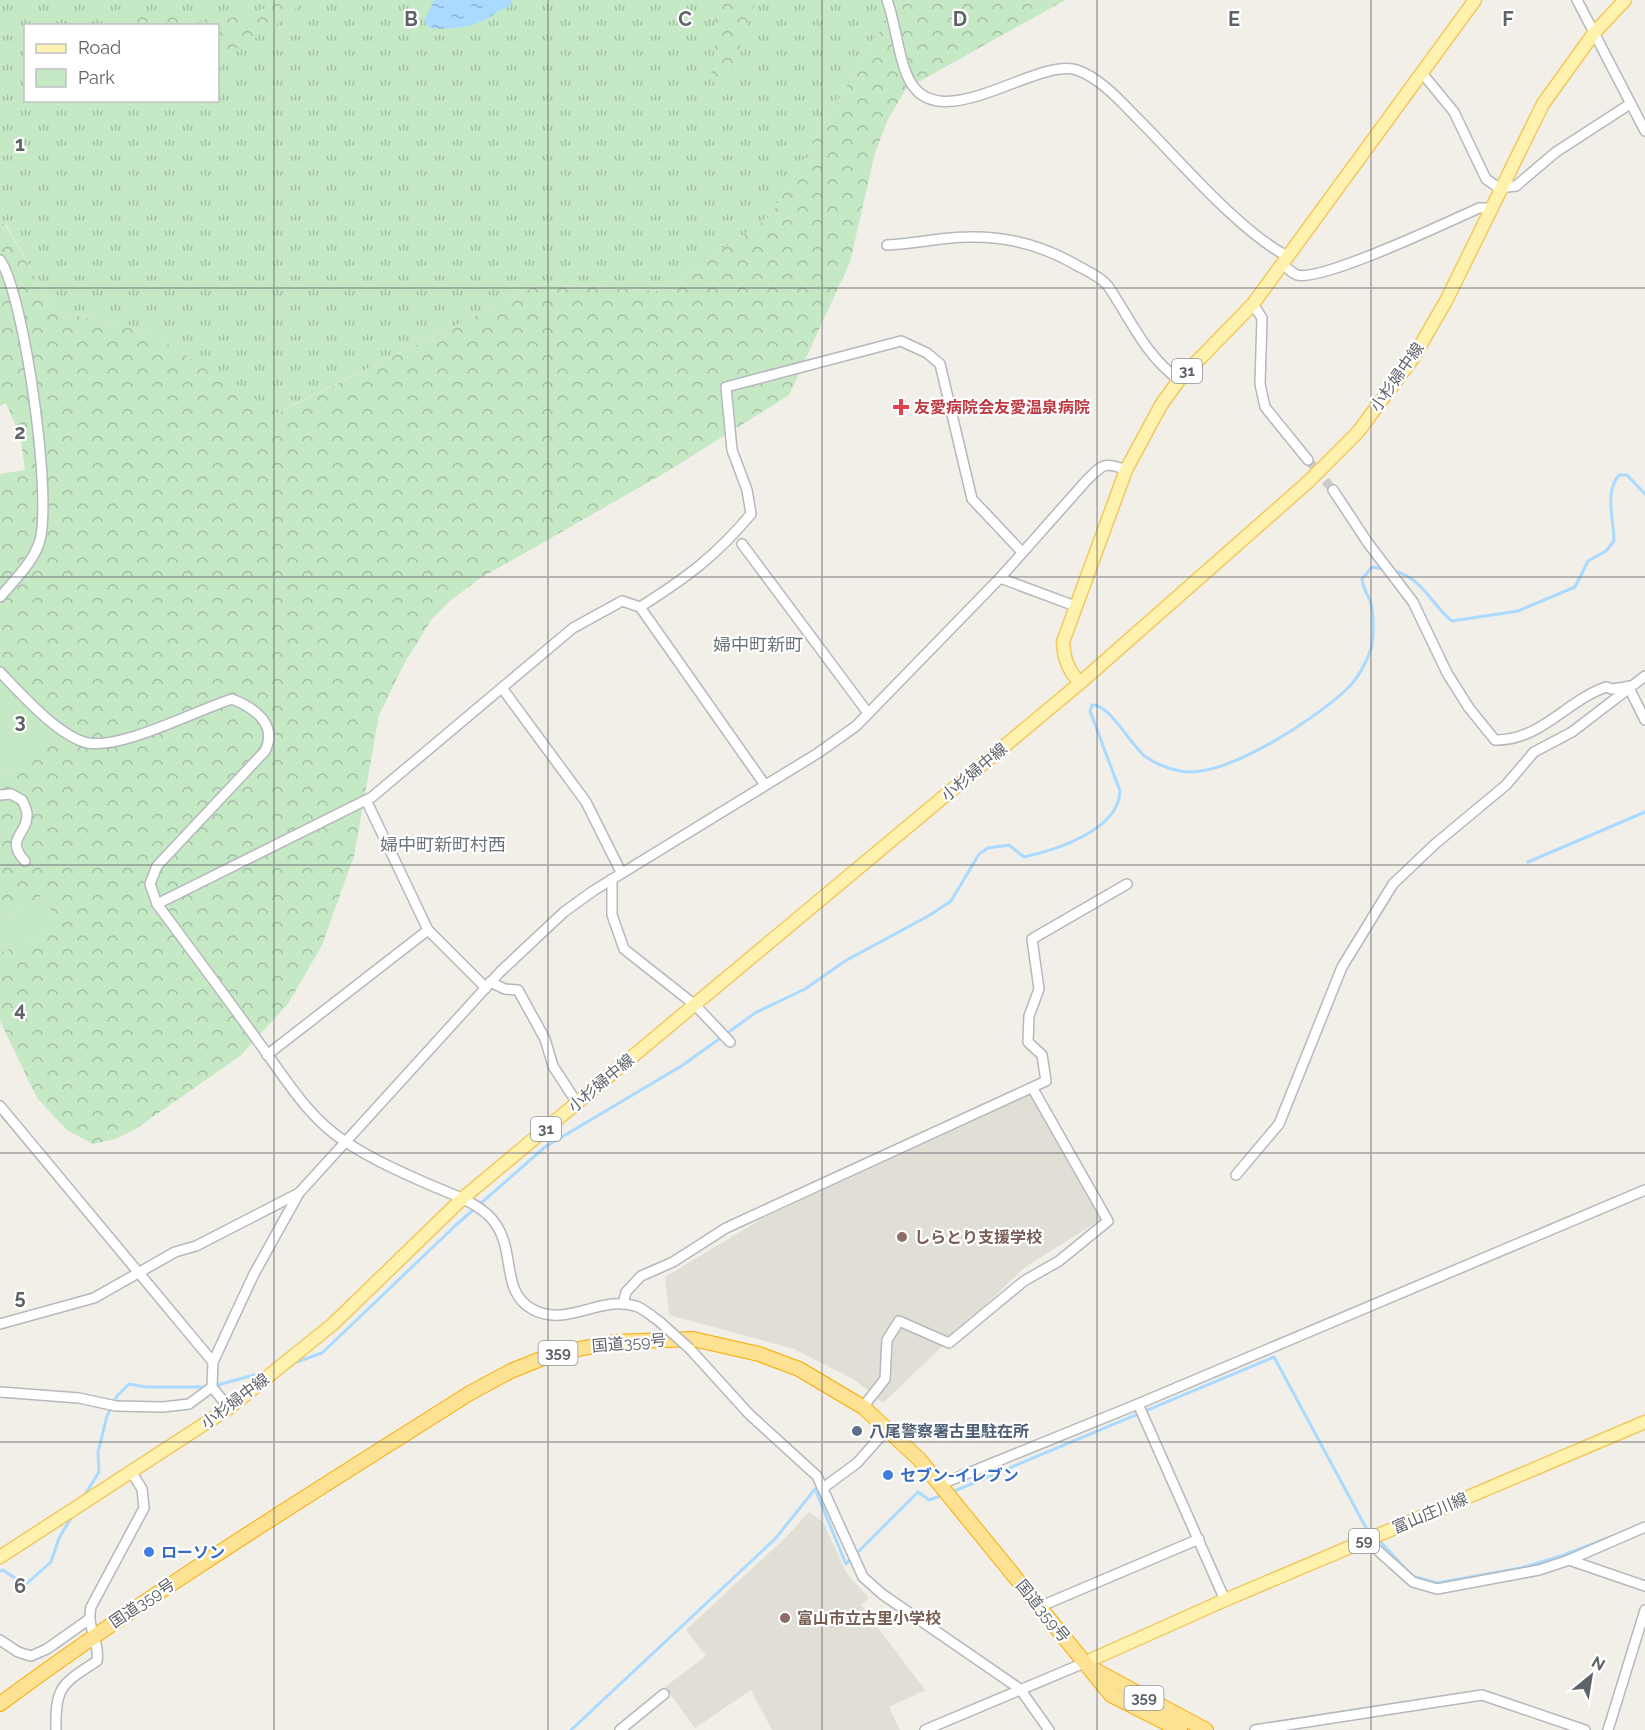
<svg xmlns="http://www.w3.org/2000/svg" width="1645" height="1730" viewBox="0 0 1645 1730" font-family="Raleway,'Noto Sans JP',sans-serif">
<style>
.education{fill:#e1ded6}
.grass{fill:url(#grass-tufts);fill-rule:evenodd}
.forest{fill:url(#forest-crowns)}
.park{fill:#c5e8c5}
.water{fill:url(#water-ripples)}
.lines{fill:none;stroke-linecap:round;stroke-linejoin:round}
.stream{stroke:#aadaff;stroke-width:3}
.minor-tunnel{stroke:#ccccc8;stroke-width:9;stroke-dasharray:9 4.5;stroke-linecap:butt}
.minor-casing{stroke:#b5b8bc;stroke-width:12}
.major-casing{stroke:#f2c960;stroke-width:15}
.highway-casing{stroke:#f9ab00;stroke-width:16}
.minor{stroke:#fff;stroke-width:9}
.major{stroke:#fff2af;stroke-width:12}
.highway{stroke:#fde293;stroke-width:14}
.minor-bridge-casing{stroke:#b5b8bc;stroke-width:12;stroke-linecap:butt}
.minor-bridge{stroke:#fff;stroke-width:9}
.grid{fill:none;stroke:#5f6368;stroke-width:1.5;stroke-opacity:0.55}
.health-dot{fill:#e0444e;stroke:#fff;stroke-width:2}
.education-dot{fill:#8d6e63;stroke:#fff;stroke-width:2}
.service-dot{fill:#5c6f8a;stroke:#fff;stroke-width:2}
.shop-dot{fill:#3f7fe0;stroke:#fff;stroke-width:2}
.labels{text-anchor:middle;dominant-baseline:central;stroke-width:4.5;stroke-linejoin:round;paint-order:stroke}
.shield{fill:#fff;stroke:#8f9295;stroke-width:1.5}
.shield-label{font-size:15px;font-weight:bold;fill:#5f6368}
.street-label{font-size:16px;fill:#5f6368;stroke:#fff}
.health-label{font-size:16px;font-weight:bold;fill:#be3a42;stroke:#fff;text-anchor:start}
.education-label{font-size:16px;font-weight:bold;fill:#785e54;stroke:#fff;text-anchor:start}
.service-label{font-size:16px;font-weight:bold;fill:#4e5e75;stroke:#fff;text-anchor:start}
.shop-label{font-size:16px;font-weight:bold;fill:#366cbe;stroke:#fff;text-anchor:start}
.neighbourhood-label{font-size:18px;fill:#70757a;stroke:#fff}
.grid-label{font-size:20px;text-anchor:middle;font-weight:bold;fill:#5f6368;stroke:#fff;stroke-width:4.5;stroke-linejoin:round;paint-order:stroke}
</style>
<defs>
<pattern id="grass-tufts" width="24" height="20" patternUnits="userSpaceOnUse" patternTransform="scale(1.5)"><rect width="24" height="20" fill="#c5e8c5"/><path d="M3 7l-1-3M5 7V3M7 7l1-3M15 17l-1-3M17 17v-4M19 17l1-3" fill="none" stroke="#a3c0a4"/></pattern>
<pattern id="forest-crowns" width="20" height="18" patternUnits="userSpaceOnUse" patternTransform="scale(1.5)"><rect width="20" height="18" fill="#c5e8c5"/><path d="M2 6a3 3 0 1 1 6 0M12 15a3 3 0 1 1 6 0" fill="none" stroke="#a3c0a4"/></pattern>
<pattern id="water-ripples" width="26" height="14" patternUnits="userSpaceOnUse" patternTransform="scale(1.5)"><rect width="26" height="14" fill="#aadaff"/><path d="M2 4q2-2 4 0t4 0M15 11q2-2 4 0t4 0" fill="none" stroke="#8eb4d2"/></pattern>
</defs>
<rect width="100%" height="100%" fill="#f1efe8"/>
<g class="education">
<polygon points="1030,1095 1100,1220 1024,1268 883,1403 855,1380 794,1349 669,1315 665,1277 763,1218"/>
<polygon points="809,1512 823,1522 847,1574 869,1598 861,1605 925,1690 889,1707 900,1730 772,1730 751,1690 695,1728 665,1687 706,1656 686,1630 784,1539"/>
</g>
<path class="grass" d="M0 0H902L875 38 770 216 663 291 540 284 277 413 149 332 55 311 6 224H0ZM26 26H218V100H26Z"/>
<g class="forest">
<polygon points="282,0 306,0 284,19 240,48 218,51 218,26 124,25 114,11 126,8 201,22 227,19 263,9"/>
<polygon points="712,0 756,0 733,68 721,79 710,83 717,32"/>
<polygon points="902,0 1065,0 906,89 888,119 875,153 850,262 789,395 668,471 479,579 451,600 432,619 405,662 379,715 354,856 322,945 288,1004 240,1056 134,1130 115,1139 93,1144 67,1130 37,1098 0,1021 0,953 60,927 43,895 0,921 0,773 16,768 0,670 0,474 25,470 20,435 6,403 0,406 0,224 5,224 55,311 149,332 278,413 540,284 663,291 770,216 875,38"/>
</g>
<g class="park">
<polygon points="0,670 57,736 16,768 0,773"/>
<polygon points="43,895 60,927 0,953 0,921"/>
</g>
<path class="water" d="M434 0H513L508 8C497 9 493 17 483 21 466 28 447 30 430 28L424 21Z"/>
<g class="lines">
<g class="stream">
<path d="M1393 571C1422 576 1432 606 1452 621L1518 611 1575 587 1588 561 1606 551 1614 541C1614 519 1604 493 1619 475H1627L1645 494"/>
<polyline points="1528,862 1645,812"/>
<path d="M291 1364 322 1353 456 1225 545 1147 683 1065 755 1013 805 989 845 961 930 915 951 901 979 854 988 848 1009 845 1024 857C1056 850 1119 830 1120 791L1090 711 1092 705C1109 703 1131 746 1146 757 1155 763 1169 769 1180 771 1224 780 1317 718 1348 688 1358 678 1366 663 1371 649 1374 637 1374 612 1370 600 1366 592 1363 588 1362 579L1372 567 1384 569"/>
<polyline points="214,1386 268,1371"/>
<polyline points="952,1492 1274,1357 1365,1526 1372,1534"/>
<polyline points="84,1496 99,1472 98,1452 107,1416 117,1396 129,1384 146,1387 207,1387"/>
<polyline points="1377,1538 1412,1576 1437,1583 1521,1568 1561,1556 1619,1534"/>
<polyline points="0,1571 3,1570 25,1585 51,1562 59,1538 73,1515"/>
<polyline points="571,1730 775,1539 815,1489 846,1564 918,1492 929,1500 943,1495"/>
</g>
<polyline class="minor-tunnel" points="1308,460 1333,490"/>
<g class="minor-casing">
<g id="minor">
<path d="M887 0C896 24 899 64 911 83 943 136 1037 57 1077 70 1102 79 1122 103 1140 121 1180 161 1239 231 1287 256"/>
<polyline points="1577,0 1645,131"/>
<polyline points="1422,73 1454,112 1486,179 1499,188 1516,186 1556,152 1630,104"/>
<path d="M887 245C915 244 942 237 969 237 1008 236 1044 246 1078 266 1087 271 1101 277 1108 286 1131 320 1145 355 1179 380"/>
<path d="M0 260C24 293 55 509 38 546 31 564 13 582 0 597"/>
<path d="M1282 264C1286 267 1292 273 1297 275 1322 282 1450 221 1479 208H1490"/>
<polyline points="1253,304 1262,318 1260,384 1265,407 1308,460"/>
<path d="M1333 490 1368 543 1413 602 1447 673 1469 708 1495 740C1540 741 1566 701 1606 687L1612 689 1626 687"/>
<polyline points="742,544 868,713"/>
<polyline points="1000,578 1075,606"/>
<path d="M640 607C686 578 716 556 751 514L747 490 732 450 726 387 901 341 927 353 940 364 972 499 1022 552"/>
<path d="M0 672C20 693 59 737 88 743 123 749 197 710 232 699 255 708 278 725 265 751L157 866 150 884 157 904C192 951 226 997 260 1044 285 1078 309 1119 346 1142 373 1160 405 1174 435 1187 454 1195 472 1201 487 1214 520 1244 497 1289 532 1309 567 1329 602 1293 638 1307 645 1310 653 1317 660 1322"/>
<polyline points="1628,686 1645,720"/>
<polyline points="502,688 586,802 620,870"/>
<path d="M0 795 11 794 22 800C24 804 27 810 27 814 28 835 4 838 25 861"/>
<polyline points="612,879 612,915 624,949 695,1005 730,1042"/>
<polyline points="157,904 372,797 573,628 622,601 640,607 765,785"/>
<polyline points="428,930 486,988"/>
<polyline points="490,982 505,989 518,990 545,1039 553,1066 577,1103"/>
<polyline points="267,1055 428,930 366,800"/>
<polyline points="0,1106 213,1362"/>
<polyline points="1236,1175 1279,1124 1342,967 1393,884 1435,844 1506,785 1534,752 1572,732 1645,676"/>
<polyline points="623,1304 626,1292 641,1276 673,1262 726,1228 1046,1081 1042,1055 1028,1042 1029,1016 1039,989 1032,939 1127,884"/>
<polyline points="0,1324 94,1298 175,1252 196,1246 299,1193"/>
<polyline points="690,1349 749,1414 817,1476 863,1577 882,1594 1020,1689 1049,1730"/>
<polyline points="0,1392 79,1398 116,1406 163,1407 189,1404 212,1387"/>
<polyline points="1138,1404 1225,1600"/>
<polyline points="863,1407 885,1379 887,1340 899,1321 949,1343 1024,1281 1059,1261 1108,1221 1033,1089"/>
<path d="M229 1408 212 1387 213 1362 254 1274 299 1193 500 972 564 912 593 891 818 753 856 726 1000 578 1086 481C1102 465 1104 461 1126 470"/>
<polyline points="939,1485 1138,1404 1645,1190"/>
<polyline points="823,1488 857,1463 888,1428"/>
<polyline points="1366,1540 1413,1582 1437,1589 1539,1570 1569,1560 1645,1586"/>
<polyline points="1569,1560 1645,1527"/>
<polyline points="1039,1607 1199,1539"/>
<polyline points="0,1640 18,1652 31,1656 47,1649 88,1620"/>
<path d="M56 1730C55 1686 62 1684 97 1661 100 1641 86 1628 91 1607L144 1508 142 1489 132 1473"/>
<polyline points="620,1730 664,1694"/>
<polyline points="925,1730 1084,1663"/>
<polyline points="1255,1730 1482,1695 1585,1730"/>
<polyline points="1608,1730 1645,1610"/>
</g>
</g>
<g class="major-casing">
<g id="major">
<path d="M1080 683C1068 670 1064 659 1063 642L1126 470 1161 405 1179 380 1253 304 1475 0"/>
<polyline points="0,1557 229,1408 333,1324 463,1198 1080,683 1308,482 1358,432 1413,358 1446,301 1543,104 1594,33 1625,0"/>
<polyline points="1084,1663 1225,1600 1645,1422"/>
</g>
</g>
<g class="highway-casing">
<g id="highway">
<polyline points="1093,1669 1206,1730"/>
<path d="M0 1704C151 1592 311 1494 470 1393L511 1371 553 1354 615 1342 693 1339 759 1354 799 1369 863 1407 919 1459 1111 1695 1180 1730"/>
</g>
</g>
<use href="#minor" class="minor"/>
<use href="#major" class="major"/>
<use href="#highway" class="highway"/>
<g class="minor-bridge-casing">
<polyline id="minor-bridge" points="660,1322 690,1349"/>
</g>
<use href="#minor-bridge" class="minor-bridge"/>
</g>
<path class="grid" d="M274 0V1730M548 0V1730M822 0V1730M1097 0V1730M1371 0V1730M0 288H1645M0 577H1645M0 865H1645M0 1153H1645M0 1442H1645"/>
<path class="health-dot" d="M898 398h6v6h6v6h-6v6h-6v-6h-6v-6h6z"/>
<g class="education-dot">
<circle cx="902" cy="1237" r="6"/>
<circle cx="785" cy="1618" r="6"/>
</g>
<circle class="service-dot" cx="857" cy="1431" r="6"/>
<g class="shop-dot">
<circle cx="888" cy="1475" r="6"/>
<circle cx="149" cy="1552" r="6"/>
</g>
<g class="labels">
<g class="shield">
<rect x="1172" y="359" width="30" height="24" rx="4.5"/>
<rect x="531" y="1117" width="30" height="24" rx="4.5"/>
<rect x="538.5" y="1341" width="39" height="24" rx="4.5"/>
<rect x="1349" y="1529" width="30" height="24" rx="4.5"/>
<rect x="1124.5" y="1686" width="39" height="24" rx="4.5"/>
</g>
<g class="shield-label">
<text x="1187" y="371">31</text>
<text x="546" y="1129">31</text>
<text x="558" y="1353">359</text>
<text x="1364" y="1541">59</text>
<text x="1144" y="1698">359</text>
</g>
<g class="street-label">
<text transform="translate(1397 377) rotate(-55)">小杉婦中線</text>
<text transform="translate(974 772) rotate(-40)">小杉婦中線</text>
<text transform="translate(601 1083) rotate(-40)">小杉婦中線</text>
<text transform="translate(629 1343) rotate(-5)">国道359号</text>
<text transform="translate(235 1401) rotate(-37)">小杉婦中線</text>
<text transform="translate(1430 1513) rotate(-23)">富山庄川線</text>
<text transform="translate(142 1603) rotate(-34)">国道359号</text>
<text transform="translate(1043 1611) rotate(51)">国道359号</text>
</g>
<g class="health-label">
<text x="914" y="407">友愛病院会友愛温泉病院</text>
</g>
<g class="education-label">
<text x="914" y="1237">しらとり支援学校</text>
<text x="797" y="1618">富山市立古里小学校</text>
</g>
<g class="service-label">
<text x="869" y="1431">八尾警察署古里駐在所</text>
</g>
<g class="shop-label">
<text x="900" y="1475">セブン-イレブン</text>
<text x="161" y="1552">ローソン</text>
</g>
<g class="neighbourhood-label">
<text x="758" y="644">婦中町新町</text>
<text x="443" y="844">婦中町新町村西</text>
</g>
</g>
<g class="grid-label">
<text x="411" y="26">B</text>
<text x="685" y="26">C</text>
<text x="960" y="26">D</text>
<text x="1234" y="26">E</text>
<text x="1508" y="26">F</text>
<text x="20" y="151">1</text>
<text x="20" y="439">2</text>
<text x="20" y="728">3</text>
<text x="20" y="1016">4</text>
<text x="20" y="1304">5</text>
<text x="20" y="1593">6</text>
</g>
<rect x="24" y="24" width="195" height="78" fill="#ffffff" stroke="#bfc1c3" stroke-width="1.5"/>
<rect x="36" y="44" width="30" height="9" fill="#fff2af" stroke="#bfc1c3" stroke-width="1.5"/>
<text x="78" y="54" font-size="18" fill="#5f6368">Road</text>
<rect x="36" y="69" width="30" height="18" fill="#c5e8c5" stroke="#bfc1c3" stroke-width="1.5"/>
<text x="78" y="84" font-size="18" fill="#5f6368">Park</text>
<g transform="translate(1591 1676) rotate(30)" stroke="#ffffff" stroke-width="4.5" paint-order="stroke">
<path d="M0-4.5L10 22L0 15L-10 22Z" fill="#5f6368"/>
<text y="-9" font-size="16" font-weight="bold" text-anchor="middle" fill="#5f6368">N</text>
</g>
</svg>
